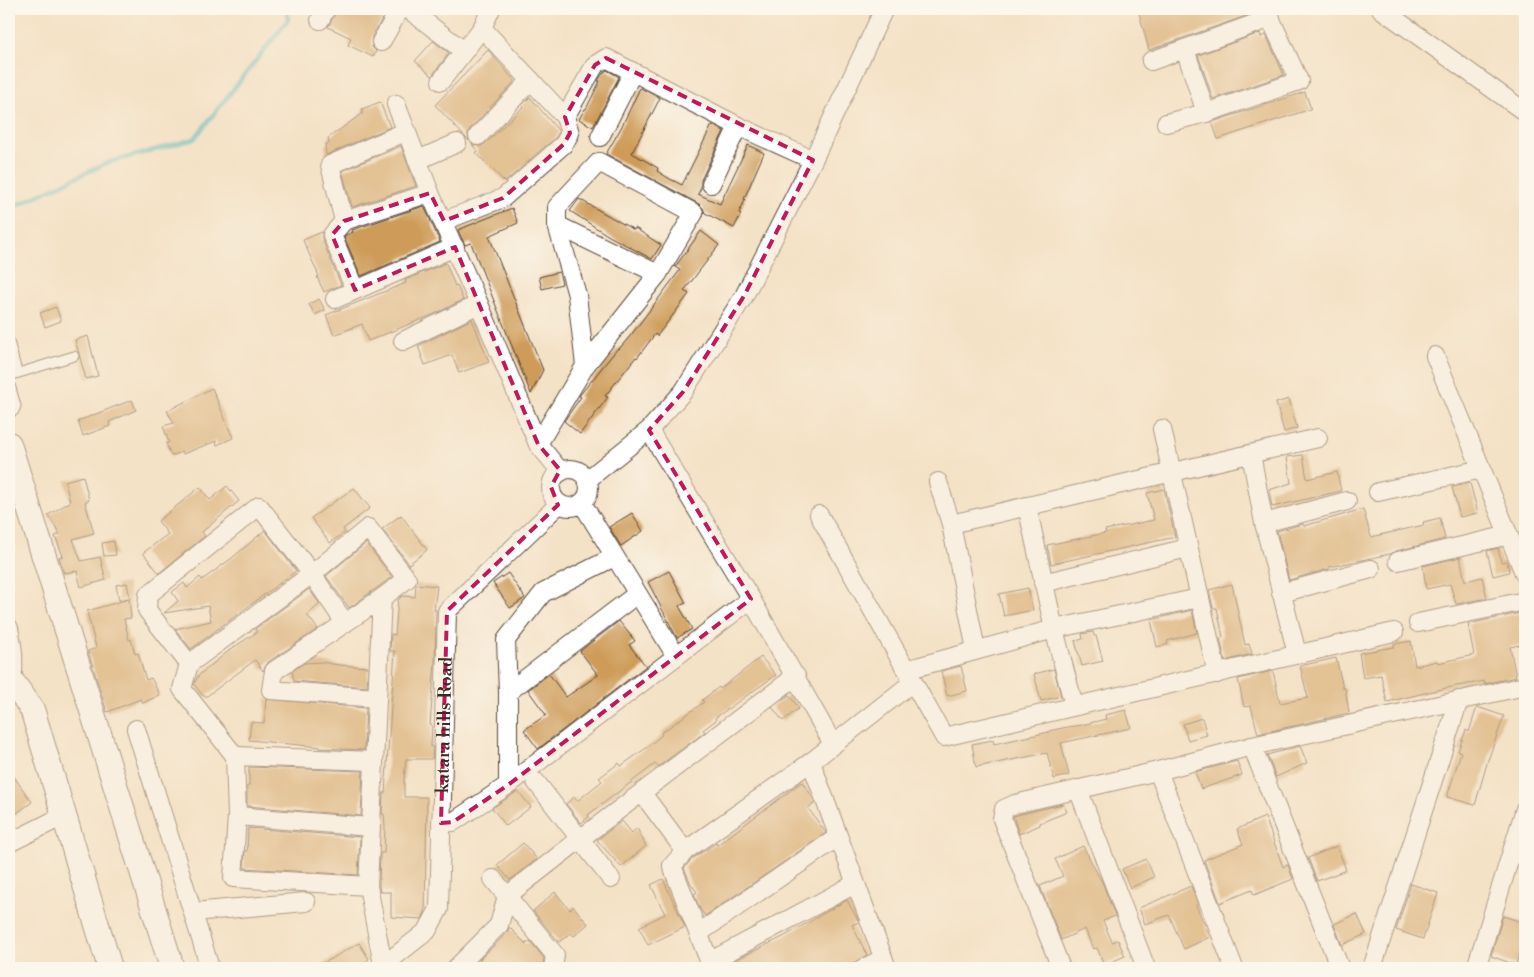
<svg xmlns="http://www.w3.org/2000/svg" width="1534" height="977" viewBox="0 0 1534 977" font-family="'Libre Bodoni',serif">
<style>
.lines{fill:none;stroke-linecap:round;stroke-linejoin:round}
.stream{stroke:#48b7c1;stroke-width:4.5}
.building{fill:#ce9b59}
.lane-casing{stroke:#574637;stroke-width:11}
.street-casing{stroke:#574637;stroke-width:20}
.secondary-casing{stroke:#574637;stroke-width:26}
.lane{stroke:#fff;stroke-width:9}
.street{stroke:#fff;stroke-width:18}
.secondary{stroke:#fff;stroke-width:24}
.marked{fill:none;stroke:#c2185b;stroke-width:4;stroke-dasharray:10 6;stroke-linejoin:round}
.labels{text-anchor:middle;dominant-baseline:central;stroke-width:4;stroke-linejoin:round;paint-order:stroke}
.street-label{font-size:18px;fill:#3b2a1e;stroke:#fbf7ec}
</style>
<rect width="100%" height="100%" fill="#fbf7ec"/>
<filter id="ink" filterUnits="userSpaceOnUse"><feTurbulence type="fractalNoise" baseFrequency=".02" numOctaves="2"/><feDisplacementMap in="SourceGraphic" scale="10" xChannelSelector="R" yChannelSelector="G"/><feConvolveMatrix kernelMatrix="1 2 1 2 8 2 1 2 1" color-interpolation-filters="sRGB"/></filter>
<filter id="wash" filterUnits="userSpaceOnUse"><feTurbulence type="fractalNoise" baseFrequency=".0096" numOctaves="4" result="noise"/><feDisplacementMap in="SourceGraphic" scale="20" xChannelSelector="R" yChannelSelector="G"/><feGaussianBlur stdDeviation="1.12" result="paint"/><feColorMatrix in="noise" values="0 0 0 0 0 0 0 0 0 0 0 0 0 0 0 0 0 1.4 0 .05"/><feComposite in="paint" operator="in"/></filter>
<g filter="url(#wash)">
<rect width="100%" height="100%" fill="#f4e2c7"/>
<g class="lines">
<polyline class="stream" points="9,209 107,163 194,139 288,20 287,9"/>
</g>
<g id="blocks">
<g class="building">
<polygon points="337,9 388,9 372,37 372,47 376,51 373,57 348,45 351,38 328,27"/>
<polygon points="1138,9 1253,9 1254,13 1149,50"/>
<polygon points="1260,33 1261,37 1266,35 1284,75 1213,99 1198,55"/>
<polygon points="433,41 449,53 432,76 415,61"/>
<polygon points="488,50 515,81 470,129 468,134 469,141 435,105"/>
<polygon points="607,70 619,77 593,127 579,119 585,109 586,109 600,81 598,81 603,73"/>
<polygon points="640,88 660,98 632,153 658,168 657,171 670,179 682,185 712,125 724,131 701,180 701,188 698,194 720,204 748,145 764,153 744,199 745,200 739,213 741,214 734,228 705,213 703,208 699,204 606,154 621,128"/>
<polygon points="1305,92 1311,109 1218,139 1212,122"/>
<polygon points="530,97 557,129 559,132 556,137 505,182 476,153 478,151 472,145 481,146 486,143 523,107 522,105"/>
<polygon points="380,102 390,127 326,155 325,145 329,143 328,138 363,113 362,109"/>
<polygon points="401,146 416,186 352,207 342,171"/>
<polygon points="579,199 634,230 635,228 661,245 652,259 609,236 570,211"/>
<polygon points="424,206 440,242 361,276 344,237 346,235 353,232 352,230"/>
<polygon points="512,208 518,223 489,236 543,370 531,394 471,243 465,245 458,230"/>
<polygon points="701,231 719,245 684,291 689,294 657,336 655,334 637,358 636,357 605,396 608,397 580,434 564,421 581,397 579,396 618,348 619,349 631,335 680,270 675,267"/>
<polygon points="322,232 322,239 341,285 324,292 317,277 319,276 303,240"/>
<polygon points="446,263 455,286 457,285 463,300 432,315 368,341 362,324 334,335 326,315 406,283 405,280"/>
<polygon points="559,272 562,284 542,289 539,277"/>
<polygon points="319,299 325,310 315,315 309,304"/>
<polygon points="56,307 61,321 45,327 40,313"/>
<polygon points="472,319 489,362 459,373 452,355 425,365 418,346"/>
<polygon points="88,336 98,376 86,379 75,340"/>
<polygon points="212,388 233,438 217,445 216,441 183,454 182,452 171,456 166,443 169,443 163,426 174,423 167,411"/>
<polygon points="1289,399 1297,428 1284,432 1276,403"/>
<polygon points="132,400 136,410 109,422 110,426 83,436 78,421"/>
<polygon points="1303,455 1307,479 1337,472 1341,491 1272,507 1269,490 1291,483 1287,457"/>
<polygon points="83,476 89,500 85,502 94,533 73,539 81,561 100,557 106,580 81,587 77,571 64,573 59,557 63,556 55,536 60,534 48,515 70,502 65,481"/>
<polygon points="1470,483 1478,513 1460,517 1452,487"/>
<polygon points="227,486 239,501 202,532 205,536 159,573 143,553 168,534 158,521 200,487 210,500"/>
<polygon points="354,488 370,508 343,529 345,532 330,543 311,518"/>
<polygon points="1164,489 1175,537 1051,564 1047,545 1106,533 1105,530 1154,520 1147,493"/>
<polygon points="1363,509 1371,537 1424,525 1423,522 1440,518 1445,539 1396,551 1390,554 1329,567 1329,569 1289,580 1277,531 1303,524 1304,526"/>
<polygon points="632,513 643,531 621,546 609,527"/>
<polygon points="401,515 427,550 409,564 382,529"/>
<polygon points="265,530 296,571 191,649 175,629 211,621 208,606 164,613 178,601 172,592 184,583 187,588 200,577 202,580 232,558"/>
<polygon points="114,541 116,555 104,556 102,543"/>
<polygon points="366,543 392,577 349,608 326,576"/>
<polygon points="1498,548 1501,562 1507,561 1509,572 1493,576 1487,551"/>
<polygon points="1460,557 1465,581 1482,577 1487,598 1456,604 1450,584 1426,589 1423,566"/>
<polygon points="669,571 686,603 679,606 692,629 677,638 648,582"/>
<polygon points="508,573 525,598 510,608 493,583"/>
<polygon points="127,583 130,598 119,600 116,585"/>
<polygon points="416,584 437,586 434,610 436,610 435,662 430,725 432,725 431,747 433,747 432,759 406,759 404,780 404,797 427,797 425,912 422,919 391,917 391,892 380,892 379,885 380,853 384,853 385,827 384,814 382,814 383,793 385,793 395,651 390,651 391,634 395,635 398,600 402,596 415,597"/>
<polygon points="1232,584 1245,645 1249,644 1252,654 1225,661 1220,638 1223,637 1217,608 1213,608 1209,590"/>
<polygon points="1028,588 1033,610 1004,616 999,594"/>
<polygon points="309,589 320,604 307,615 318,629 268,662 263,671 255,660 207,696 203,696 194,684 199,675 231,649 257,632 255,629"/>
<polygon points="129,599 131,618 124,619 129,640 131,639 135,654 138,653 146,680 151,678 160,695 143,703 141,699 107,712 88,651 96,648 87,611"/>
<polygon points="1192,610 1197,633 1167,641 1168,644 1157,647 1151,620"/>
<polygon points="1525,612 1525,644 1510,647 1516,677 1484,684 1485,681 1446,688 1387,702 1381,675 1363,678 1359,653 1394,647 1394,644 1411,641 1415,666 1437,661 1438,663 1474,655 1468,624"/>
<polygon points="619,621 635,641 629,645 646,666 538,749 524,730 546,715 528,690 549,674 566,697 598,675 580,651"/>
<polygon points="1093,632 1094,636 1096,636 1103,661 1082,666 1075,641 1083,639 1082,634"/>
<polygon points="761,657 776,675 715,718 716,720 703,730 705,732 658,767 655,764 588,815 589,817 581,823 566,804 574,797 577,801 602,781 599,778 619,763 621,766 642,751 662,735 661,733 704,702 702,700 719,687 720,689"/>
<polygon points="1336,658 1343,688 1345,688 1349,713 1258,734 1251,706 1244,707 1238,679 1273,671 1280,703 1308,698 1300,666"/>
<polygon points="322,662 338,665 368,667 367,687 294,681 292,671 304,663"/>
<polygon points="961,666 967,691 947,696 941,671"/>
<polygon points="1054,669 1061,696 1041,701 1034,674"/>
<polygon points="789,695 799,708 783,721 772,707"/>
<polygon points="266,699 366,708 364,750 320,748 320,747 249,740 251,722 264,723"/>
<polygon points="1477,707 1504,716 1488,760 1475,805 1447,797 1461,752 1458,751 1466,730 1469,732"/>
<polygon points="1126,710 1131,728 1061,743 1069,775 1054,779 1047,753 976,767 972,744 993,740 994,744 1049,732 1049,731 1067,727 1082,725 1106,719 1105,715"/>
<polygon points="1202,718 1207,735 1188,740 1183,724"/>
<polygon points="1300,746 1307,763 1276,777 1267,755"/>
<polygon points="1237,761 1242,775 1201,789 1195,772"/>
<polygon points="249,767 363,771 361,816 247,806 247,786 249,786"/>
<polygon points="9,770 32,802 9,819"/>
<polygon points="802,782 812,796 815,803 808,808 826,833 705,916 700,909 694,894 697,892 691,884 684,868 692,859 716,843 717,845"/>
<polygon points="518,791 531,807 506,826 492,808"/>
<polygon points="1063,804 1067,812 1040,823 1040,825 1019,834 1013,816"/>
<polygon points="1265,817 1283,867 1288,865 1293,879 1254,895 1252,890 1220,903 1204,860 1243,844 1237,829"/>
<polygon points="622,821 632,833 637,828 646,846 621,867 597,840"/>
<polygon points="248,828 360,837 358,875 244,868 245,851 247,851"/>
<polygon points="523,843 537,859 510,880 497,865"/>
<polygon points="1083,846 1103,884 1115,916 1103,921 1112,942 1118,940 1125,956 1104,965 1097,948 1093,949 1085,929 1061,940 1040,886 1063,876 1055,859"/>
<polygon points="1337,846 1346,870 1317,881 1308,858"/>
<polygon points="1146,859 1154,877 1130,888 1122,869"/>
<polygon points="663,879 685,927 648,945 639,927 665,914 651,885"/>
<polygon points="1411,884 1438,893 1423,939 1396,930"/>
<polygon points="1191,886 1198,904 1196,905 1210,937 1184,949 1169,915 1145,924 1139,908"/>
<polygon points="555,892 570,910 573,906 588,924 574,936 571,933 559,942 533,911"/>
<polygon points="847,900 859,922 852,925 867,955 855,962 841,968 735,968 731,962 783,937"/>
<polygon points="1357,914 1366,934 1342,945 1334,924"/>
<polygon points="1503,916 1525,923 1525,946 1522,945 1516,965 1491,956"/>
<polygon points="509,927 526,944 530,941 544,958 543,968 487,968 479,960 507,933"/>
<polygon points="359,943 369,959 357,968 315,968"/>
</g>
</g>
</g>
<g filter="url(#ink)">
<use href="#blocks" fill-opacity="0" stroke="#574637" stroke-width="1"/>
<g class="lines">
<g class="lane-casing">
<g id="lane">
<polyline points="9,341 17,372"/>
<polyline points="9,376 74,356"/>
<polyline points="9,381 16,406 14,411 9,412"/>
</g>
</g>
<g class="street-casing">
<g id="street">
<polyline points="408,9 464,51"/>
<polyline points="1381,9 1525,112"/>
<polyline points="320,20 326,9"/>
<polyline points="482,28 565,117 595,65 606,58 738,126 813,160"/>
<polyline points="381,42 400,9"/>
<polyline points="1185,49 1206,113"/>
<polyline points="1151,61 1271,18"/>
<polyline points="441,81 482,28 491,9"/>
<polyline points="396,104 430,193 479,304 538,444 561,472"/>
<polyline points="1166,123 1206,113 1299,81 1266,9"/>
<polyline points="478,136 531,80"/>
<polyline points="600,137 633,72"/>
<polyline points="418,160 457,143"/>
<polyline points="711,184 738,126"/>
<polyline points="344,221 330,165 407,131"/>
<polyline points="444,221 503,198 564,144 570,133 565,117"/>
<polyline points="557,225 658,274"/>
<polyline points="355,290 332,235 344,221 430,193"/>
<polyline points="335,299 455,247"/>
<polyline points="403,341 479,304"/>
<polyline points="1435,356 1525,575"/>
<polyline points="1162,429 1217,674"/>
<polyline points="649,430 751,599 833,744"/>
<polyline points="538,444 585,366 658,274 694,213 599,162 557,207 557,225 577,295 585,366"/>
<polyline points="1251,454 1264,523 1297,654"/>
<circle cx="570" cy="488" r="19"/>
<polyline points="587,480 649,430 683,392 744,296 813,160 884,9"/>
<polyline points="938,482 951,524 976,650"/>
<polyline points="1378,492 1482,469"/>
<polyline points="582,503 676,656"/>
<polyline points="1027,506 1054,629 1074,706"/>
<polyline points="819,515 944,737 1394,632"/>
<polyline points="1264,523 1347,501"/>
<polyline points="951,524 1318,438"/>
<polyline points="1398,561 1509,535"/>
<polyline points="1043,583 1188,548"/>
<polyline points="1281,593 1371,569"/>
<polyline points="382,598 368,886 383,965"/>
<polyline points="1418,623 1525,601"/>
<path d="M9 628C13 647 15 662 12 681"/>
<polyline points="189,664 147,610 148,595 259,506 312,574 345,623"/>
<polyline points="906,670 1054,629 1199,598"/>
<polyline points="508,692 637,594"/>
<polyline points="136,729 210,968"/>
<polyline points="1252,746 1340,968"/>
<polyline points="235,756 374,761"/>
<polyline points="811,762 887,968"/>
<polyline points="1158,771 1234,968"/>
<polyline points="536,782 611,879"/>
<polyline points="508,785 508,692 506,640 543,593 614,557"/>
<polyline points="1078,789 1146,968"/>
<polyline points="642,793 685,851"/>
<polyline points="237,816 370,827"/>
<polyline points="441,823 453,822 508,785 751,599"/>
<polyline points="9,843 65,815"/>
<polyline points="493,879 555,955 553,968"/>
<polyline points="368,886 233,878 237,816 235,756 182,689 189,664 312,574 368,528 407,579 382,598 274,671 271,690 377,698"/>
<polyline points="193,912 306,902"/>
<polyline points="699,933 838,837"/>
<polyline points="709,962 855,884"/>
<path id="s1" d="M380 968 427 931 439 909 447 611 559 504"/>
<polyline points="456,968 499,925 507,896 580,839 796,676"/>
<polyline points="712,968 672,866 685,851 811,762 913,682"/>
<polyline points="864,968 883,959"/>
<polyline points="1061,968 1002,819 1004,809 1015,804 1158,771 1252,746 1525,686"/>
<polyline points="1372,968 1459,700"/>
<polyline points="1476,968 1525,809"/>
</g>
</g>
<g class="secondary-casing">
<g id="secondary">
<polyline points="9,444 172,968"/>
<polyline points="9,677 32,709 110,968"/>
</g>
</g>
<use href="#lane" class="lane"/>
<use href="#street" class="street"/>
<use href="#secondary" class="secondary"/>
</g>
</g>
<path d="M0 0H1534V977H0ZM606 58 813 160 744 296 683 392 649 430 751 599 508 785 453 822 441 823 447 611 558 505 551 487 560 470 538 444 455 247 355 290 332 235 344 221 430 193 444 221 503 198 564 144 570 133 565 117 595 65Z" fill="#f4e2c7" fill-opacity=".55" fill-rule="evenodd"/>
<path class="marked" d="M606 58 813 160 744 296 683 392 649 430 751 599 508 785 453 822 441 823 447 611 558 505 551 487 560 470 538 444 455 247 355 290 332 235 344 221 430 193 444 221 503 198 564 144 570 133 565 117 595 65Z"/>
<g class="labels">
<g class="street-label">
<text stroke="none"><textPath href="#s1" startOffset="269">katara hills Road</textPath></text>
</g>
</g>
<rect width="1534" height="977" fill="none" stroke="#fbf7ec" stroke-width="30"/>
</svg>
